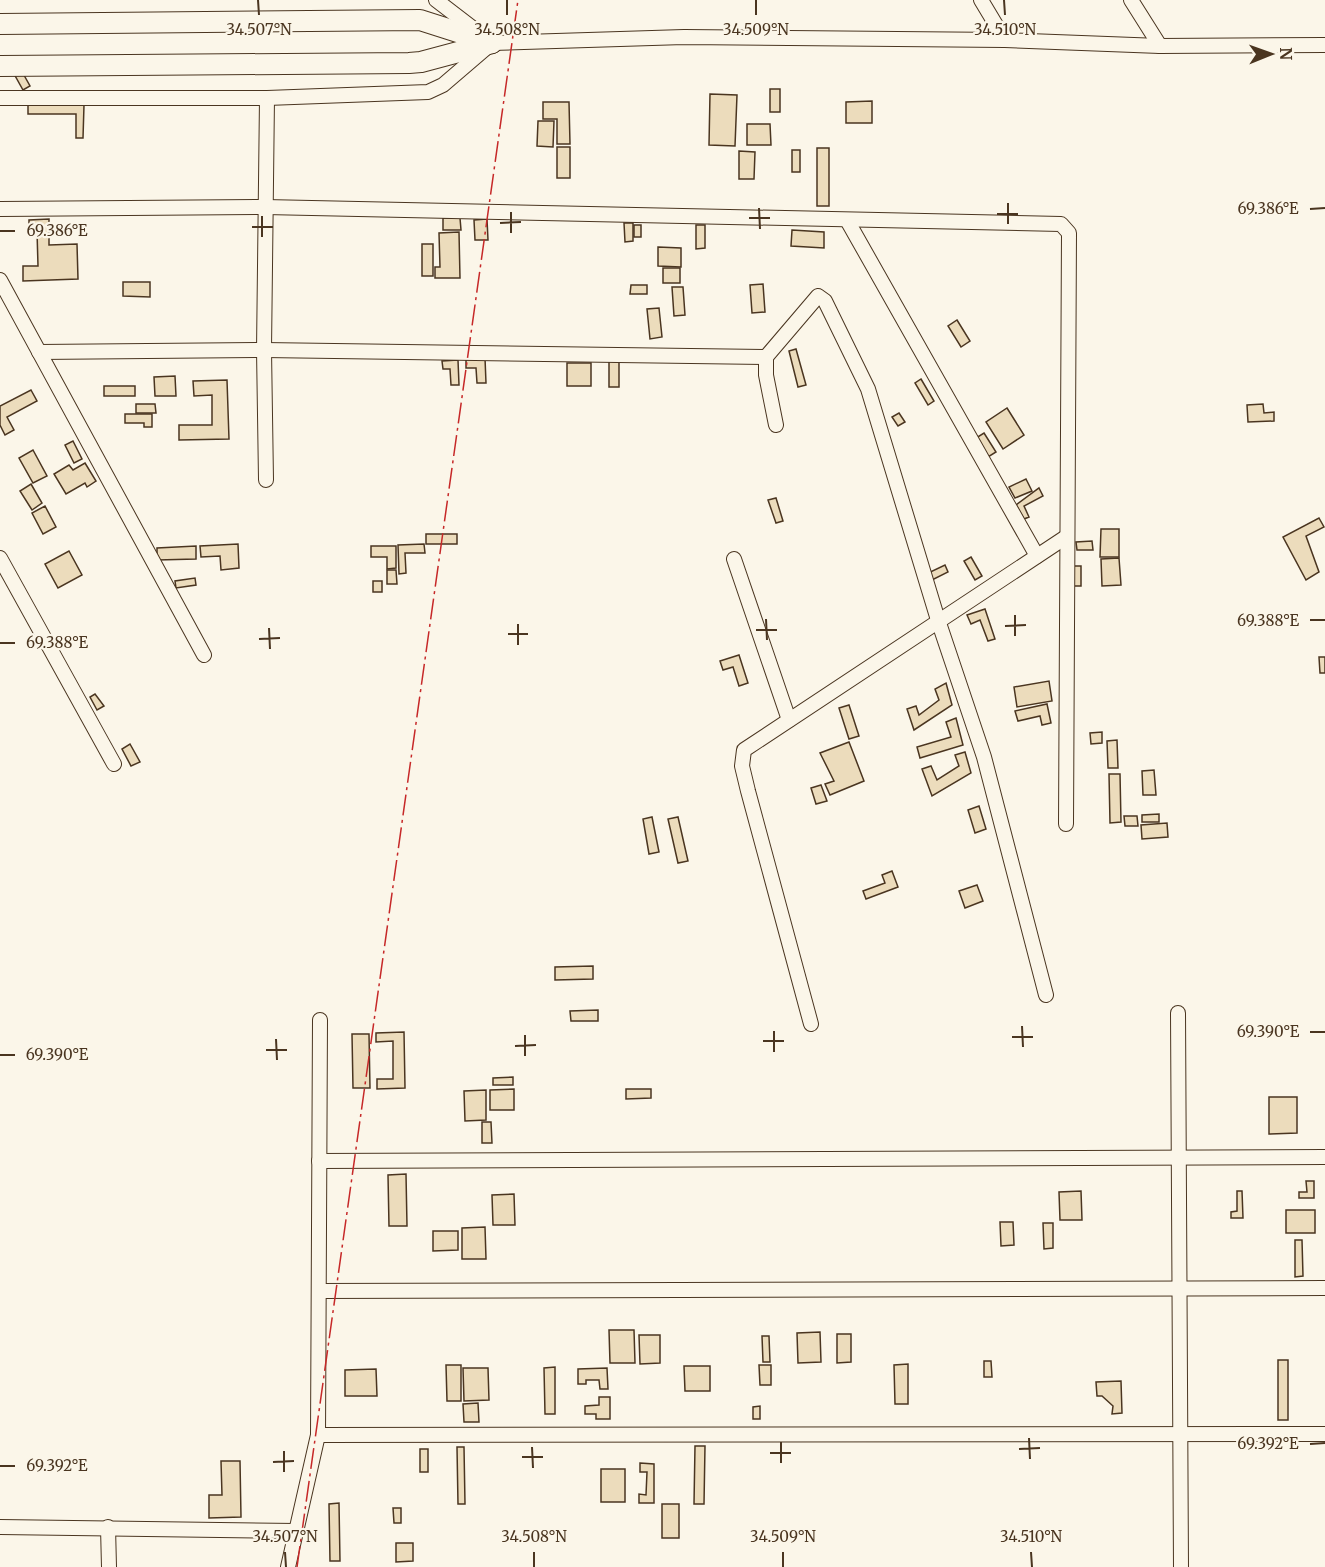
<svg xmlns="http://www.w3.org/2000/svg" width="1325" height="1567" viewBox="0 0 1325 1567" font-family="Merriweather,serif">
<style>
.building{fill:#ecdcbc;stroke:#4a3520;stroke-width:1.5}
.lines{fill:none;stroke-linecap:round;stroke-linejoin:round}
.street-casing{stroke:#4a3520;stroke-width:16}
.secondary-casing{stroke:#4a3520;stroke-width:22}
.street{stroke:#fbf6e9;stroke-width:14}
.secondary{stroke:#fbf6e9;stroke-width:20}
.power{stroke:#c62828;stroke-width:1.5;stroke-dasharray:21 4.5 3 4.5;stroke-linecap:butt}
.ticks{fill:none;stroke:#4a3520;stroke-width:2}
.ticks-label{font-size:15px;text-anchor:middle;fill:#4a3520;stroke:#fbf6e9;stroke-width:4.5;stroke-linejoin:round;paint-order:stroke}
</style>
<rect width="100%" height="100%" fill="#fbf6e9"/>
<g class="building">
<polygon points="20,68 30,86 23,90 13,72"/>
<rect x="770" y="89" width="10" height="23"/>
<polygon points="710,94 737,95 735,146 709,145"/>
<polygon points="872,101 872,123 846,123 846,102"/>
<polygon points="543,102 569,102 570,144 557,144 557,119 543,119"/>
<polygon points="28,105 84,105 83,138 76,138 76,114 28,114"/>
<polygon points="538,121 554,121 553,147 537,146"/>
<polygon points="747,124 770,124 771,145 747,145"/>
<rect x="557" y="147" width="13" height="31"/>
<rect x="817" y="148" width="12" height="58"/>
<rect x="792" y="150" width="8" height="22"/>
<polygon points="739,151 755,152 754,179 739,179"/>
<polygon points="443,218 460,218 461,230 443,230"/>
<polygon points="49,219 49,245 77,244 78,279 23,281 23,266 38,266 37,231 29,231 29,220"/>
<polygon points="487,219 488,240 475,240 474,220"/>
<polygon points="624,223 633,223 633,241 625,242"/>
<rect x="634" y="225" width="7" height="12"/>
<polygon points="696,225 705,225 705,248 696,249"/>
<polygon points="792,230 824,232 824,248 791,246"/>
<polygon points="459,232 460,278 435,278 435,267 440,267 439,233"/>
<rect x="422" y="244" width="11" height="32"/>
<polygon points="658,247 681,248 681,267 658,266"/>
<rect x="663" y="268" width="17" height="15"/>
<polygon points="123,282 150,282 150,297 123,296"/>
<polygon points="763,284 765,312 752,313 750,285"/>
<polygon points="631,285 647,285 647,294 630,294"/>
<polygon points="672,287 683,287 685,315 674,316"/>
<polygon points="659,308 662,337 650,339 647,309"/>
<polygon points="957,320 970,341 961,347 948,326"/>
<polygon points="796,349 806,385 798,387 789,351"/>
<polygon points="466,358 485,358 486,383 477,383 476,368 466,368"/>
<polygon points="458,360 459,385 451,385 450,369 443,369 442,361"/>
<polygon points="609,361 619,362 619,387 609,387"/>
<rect x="567" y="363" width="24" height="23"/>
<polygon points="175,376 176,396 155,396 154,377"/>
<polygon points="921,379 934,401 928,405 915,383"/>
<polygon points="227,380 229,439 179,440 179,425 212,425 212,395 194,396 193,381"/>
<rect x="104" y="386" width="31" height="10"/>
<polygon points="31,390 37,401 7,417 14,430 5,435 0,425 0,406"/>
<polygon points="136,404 155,404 156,413 136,413"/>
<polygon points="1263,404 1264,413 1274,412 1274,421 1248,422 1247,405"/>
<polygon points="1007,408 1024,435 1003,449 986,422"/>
<polygon points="899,413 905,422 898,426 892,417"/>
<polygon points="125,414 152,414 152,427 144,427 144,423 125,423"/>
<polygon points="984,433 996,452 988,457 976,438"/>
<polygon points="73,441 82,459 74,463 65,445"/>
<polygon points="33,450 47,476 33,483 19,458"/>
<polygon points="85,463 96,481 87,487 85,483 66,494 54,474 69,465 73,470"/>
<polygon points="1026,479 1032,491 1015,498 1009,487"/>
<polygon points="31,484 42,503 32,510 20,491"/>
<polygon points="1039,488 1043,496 1024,506 1029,517 1024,519 1016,505"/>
<polygon points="776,498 783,521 776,523 768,500"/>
<polygon points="45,506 56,527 43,534 32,513"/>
<polygon points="1319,518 1324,527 1306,536 1319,572 1306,580 1283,537"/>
<polygon points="1101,529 1119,529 1119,557 1100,557"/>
<rect x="426" y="534" width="31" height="10"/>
<polygon points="1092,541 1093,550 1077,550 1076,542"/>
<polygon points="238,544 239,568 221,570 220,556 201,557 200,546"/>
<polygon points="424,544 425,553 405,553 406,573 399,574 398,545"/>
<polygon points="196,546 196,559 157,560 157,548"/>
<polygon points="371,546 396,546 396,568 387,569 387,557 371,557"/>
<polygon points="69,551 82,575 58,588 45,564"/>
<polygon points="971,557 982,576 975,580 964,561"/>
<polygon points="1119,558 1121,585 1102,586 1101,559"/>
<polygon points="945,565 948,572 930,581 926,574"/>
<polygon points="1071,566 1081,566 1081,586 1072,586"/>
<polygon points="387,570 396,570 397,584 387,584"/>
<polygon points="195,578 196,585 176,588 175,581"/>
<rect x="373" y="581" width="9" height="11"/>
<polygon points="985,609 995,639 988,641 980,620 971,624 967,615"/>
<polygon points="739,655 748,683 739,686 733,667 723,670 720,661"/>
<polygon points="1319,657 1325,657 1325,673 1320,673"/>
<polygon points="1049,681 1052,701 1017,707 1014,687"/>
<polygon points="946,683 952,705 914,730 907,709 916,706 919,715 939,700 935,689"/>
<polygon points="95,694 104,706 97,710 90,697"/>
<polygon points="1047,704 1051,723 1042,725 1040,716 1018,721 1015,711"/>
<polygon points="849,705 859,736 849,739 839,708"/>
<polygon points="956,718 963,745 920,758 917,747 951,737 946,722"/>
<polygon points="1102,732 1102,743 1091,744 1090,733"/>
<polygon points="1117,740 1118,768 1108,768 1107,741"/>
<polygon points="849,742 864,781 830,795 825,784 834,781 820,753"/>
<polygon points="130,744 140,762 131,766 122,749"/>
<polygon points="965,752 971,773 932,796 922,769 931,766 937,780 959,766 955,755"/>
<polygon points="1154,770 1156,795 1143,795 1142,771"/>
<polygon points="1109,774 1120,774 1121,822 1110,823"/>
<polygon points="821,785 827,801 816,804 811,788"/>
<polygon points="979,806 986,829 975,833 968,810"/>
<polygon points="1159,814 1159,822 1142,822 1142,815"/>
<polygon points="1124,816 1137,816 1138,826 1125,826"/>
<polygon points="652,817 659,852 649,854 643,819"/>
<polygon points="678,817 688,861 678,863 668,819"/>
<polygon points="1167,823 1168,837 1142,839 1141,825"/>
<polygon points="892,871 898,887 866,899 863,891 885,883 882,875"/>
<polygon points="977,885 983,901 965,908 959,891"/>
<polygon points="593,966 593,979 555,980 555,967"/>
<polygon points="598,1010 598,1021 571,1021 570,1011"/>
<polygon points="404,1032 405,1088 377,1089 377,1079 393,1079 393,1041 376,1042 376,1033"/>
<polygon points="352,1034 369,1034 370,1088 353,1088"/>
<polygon points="513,1077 513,1085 493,1085 493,1078"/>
<polygon points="514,1089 514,1110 490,1110 490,1090"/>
<polygon points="626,1089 651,1089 651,1098 626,1099"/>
<polygon points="486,1090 486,1120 465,1121 464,1091"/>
<polygon points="1269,1097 1297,1097 1297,1133 1269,1134"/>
<polygon points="482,1122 491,1122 492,1143 482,1143"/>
<polygon points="406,1174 407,1226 389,1226 388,1175"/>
<polygon points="1306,1181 1314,1181 1314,1198 1299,1198 1299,1192 1307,1192"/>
<polygon points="1081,1191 1082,1220 1060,1220 1059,1192"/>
<polygon points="1237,1191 1242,1191 1243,1218 1231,1218 1231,1212 1237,1211"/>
<polygon points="514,1194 515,1225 493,1225 492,1195"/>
<rect x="1286" y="1210" width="29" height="23"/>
<polygon points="1000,1222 1013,1222 1014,1245 1001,1246"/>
<polygon points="1043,1223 1053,1223 1053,1248 1044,1249"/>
<polygon points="485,1227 486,1259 462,1259 462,1228"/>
<polygon points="433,1231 458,1231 458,1250 433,1251"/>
<polygon points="1295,1240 1302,1240 1303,1276 1295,1277"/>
<polygon points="609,1330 634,1330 635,1363 610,1363"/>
<polygon points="820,1332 821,1362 798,1363 797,1333"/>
<polygon points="837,1334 851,1334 851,1362 837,1363"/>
<polygon points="639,1335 660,1335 660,1363 640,1364"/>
<polygon points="762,1336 769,1336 770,1362 763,1362"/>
<rect x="1278" y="1360" width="10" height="60"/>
<polygon points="984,1361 991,1361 992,1377 984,1377"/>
<polygon points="908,1364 908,1404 895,1404 894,1365"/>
<polygon points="446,1365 461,1365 461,1401 447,1401"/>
<polygon points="759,1365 771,1365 771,1385 760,1385"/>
<polygon points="684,1366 710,1366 710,1391 685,1391"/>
<polygon points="555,1367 555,1414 545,1414 544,1368"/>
<polygon points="463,1368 488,1368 489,1400 464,1401"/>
<polygon points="607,1368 608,1389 600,1389 599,1380 586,1380 586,1384 578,1384 578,1369"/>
<polygon points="376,1369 377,1396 345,1396 345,1370"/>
<polygon points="1121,1381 1122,1413 1112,1414 1113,1406 1102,1396 1097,1396 1096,1382"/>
<polygon points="599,1397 610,1397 610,1419 596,1419 596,1414 585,1414 585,1406 599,1405"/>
<polygon points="478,1403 479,1422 464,1422 463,1404"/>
<polygon points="760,1406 760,1419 753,1419 753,1407"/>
<polygon points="695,1446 705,1446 704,1504 694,1504"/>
<polygon points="457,1447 464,1447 465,1504 458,1504"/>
<rect x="420" y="1449" width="8" height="23"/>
<polygon points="221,1461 240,1461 241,1517 209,1518 209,1495 222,1495"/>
<polygon points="640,1463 654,1464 654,1503 639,1503 639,1494 646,1495 647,1472 640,1472"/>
<rect x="601" y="1469" width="24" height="33"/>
<polygon points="339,1503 340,1561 330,1561 329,1504"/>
<rect x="662" y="1504" width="17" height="34"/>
<polygon points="393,1508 401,1508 401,1523 394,1523"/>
<polygon points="396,1543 413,1543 413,1561 396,1562"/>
</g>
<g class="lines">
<g class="street-casing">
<g id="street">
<polyline points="436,0 483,36"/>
<polyline points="981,0 1005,40"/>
<polyline points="1131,0 1160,46"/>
<polyline points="0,98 267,98 428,92 443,85 492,43 684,37 1005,40 1160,46 1325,45"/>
<polyline points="0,209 265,207 1061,224 1069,233 1066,824"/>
<polyline points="847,220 1037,556"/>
<polyline points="0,280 204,655"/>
<polyline points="39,352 264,350 766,357"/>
<polyline points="776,425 766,375 766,357 818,296 825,301 868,389 938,620 984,757 1046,995"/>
<polyline points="266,480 264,350 267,98"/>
<polyline points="0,558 114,764"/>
<polyline points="734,559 789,720"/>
<polyline points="1178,1013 1181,1567"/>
<polyline points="811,1024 748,791 742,766 744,750 1066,537"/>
<polyline points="319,1161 1325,1157"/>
<polyline points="319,1291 1325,1288"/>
<polyline points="318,1435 1325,1434"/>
<polyline points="0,1527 296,1531"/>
<polyline points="108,1527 109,1567"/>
<polyline points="288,1567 318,1435 320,1020"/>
</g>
</g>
<g class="secondary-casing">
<g id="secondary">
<polyline points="0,24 420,20 492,43"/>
<polyline points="0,66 409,63 421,62 492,43"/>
</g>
</g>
<use href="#street" class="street"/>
<use href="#secondary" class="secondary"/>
<polyline class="power" points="297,1567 518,0"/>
</g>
<path class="ticks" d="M258 0 259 15M507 0V15M756 0V15M1004 0 1005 15M1008 203V224M759 208 760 229M1310 209 1325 208M511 212V233M997 214H1018M262 216V237M749 218H770M500 223 521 222M252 227H273M0 231H15M1015 615V636M766 619 767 640M1310 620H1325M518 624V645M1005 626 1026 625M269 628 270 649M756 630H777M508 634H528M259 639 280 638M0 643H15M1022 1026 1023 1047M774 1031V1052M1310 1032H1325M525 1035V1056M1012 1037H1033M276 1039 277 1060M763 1041H784M515 1046 536 1045M266 1050H287M0 1055H15M1029 1438 1030 1459M781 1442V1463M1310 1444 1325 1443M532 1447 533 1468M1019 1449 1040 1448M284 1451V1472M770 1453H791M522 1457H543M273 1462 294 1461M0 1466H15M285 1552 286 1567M534 1552V1567M783 1552V1567M1031 1552 1032 1567"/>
<g class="ticks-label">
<text x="259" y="35">34.507°N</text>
<text x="507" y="35">34.508°N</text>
<text x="756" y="35">34.509°N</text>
<text x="1005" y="35">34.510°N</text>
<text x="1268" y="214">69.386°E</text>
<text x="57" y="236">69.386°E</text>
<text x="1268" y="626">69.388°E</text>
<text x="57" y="648">69.388°E</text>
<text x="1268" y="1037">69.390°E</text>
<text x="57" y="1060">69.390°E</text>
<text x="1268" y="1449">69.392°E</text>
<text x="57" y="1471">69.392°E</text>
<text x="285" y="1542">34.507°N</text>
<text x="534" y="1542">34.508°N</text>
<text x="783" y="1542">34.509°N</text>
<text x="1031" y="1542">34.510°N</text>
</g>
<g transform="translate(1271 54) rotate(89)" stroke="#fbf6e9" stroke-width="4.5" paint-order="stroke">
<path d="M0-4.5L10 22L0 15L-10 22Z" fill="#4a3520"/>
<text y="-9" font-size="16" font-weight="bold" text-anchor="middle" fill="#4a3520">N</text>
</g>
</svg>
